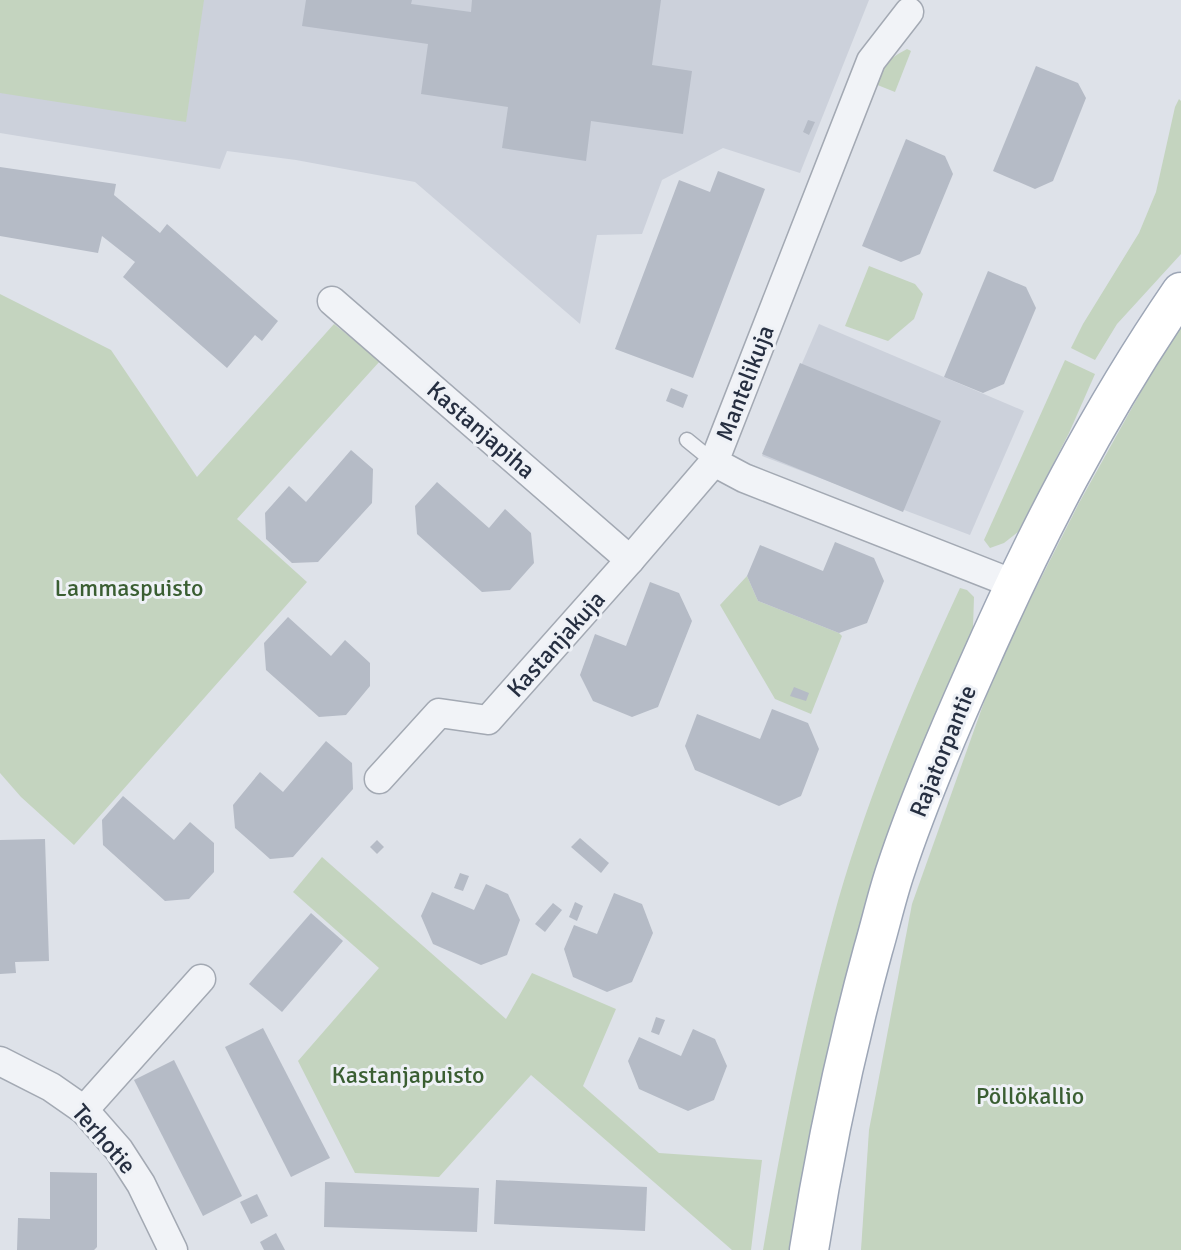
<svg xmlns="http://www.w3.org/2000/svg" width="1181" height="1250" viewBox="0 0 1181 1250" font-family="Signika,sans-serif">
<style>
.built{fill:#ccd1db}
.green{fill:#c4d4bf}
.building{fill:#b5bbc6}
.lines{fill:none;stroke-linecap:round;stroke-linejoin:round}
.service-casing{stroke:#a3a9b3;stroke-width:17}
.minor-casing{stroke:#a3a9b3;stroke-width:31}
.primary-casing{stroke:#9da6b6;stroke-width:41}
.service{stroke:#f1f3f7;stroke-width:14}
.minor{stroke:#f1f3f7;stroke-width:28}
.primary{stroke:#fff;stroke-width:38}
.labels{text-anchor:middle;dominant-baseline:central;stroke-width:6;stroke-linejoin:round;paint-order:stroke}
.street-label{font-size:24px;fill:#262f41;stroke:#eef1f6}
.park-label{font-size:24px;fill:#3a5e32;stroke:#eef1f6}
</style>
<rect width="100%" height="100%" fill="#dee2e9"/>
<g class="built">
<polygon points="0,0 869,0 800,173 723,148 662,180 642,234 597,235 580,324 415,182 296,160 227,151 220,169 0,133"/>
<polygon points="819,324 1024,411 970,535 762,456"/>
</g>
<g class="green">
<polygon points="0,0 204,0 186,122 0,93"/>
<path d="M907 49 911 51 895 92 875 84C884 63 887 60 907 49Z"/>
<polygon points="1179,99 1181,101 1181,254 1117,324 1095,360 1071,348 1083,324 1139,233 1156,192 1175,107"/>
<polygon points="869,266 915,284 923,294 914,319 888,341 845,326"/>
<polygon points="0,294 111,350 197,477 334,324 380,361 237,519 307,582 74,845 21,797 0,773"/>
<polygon points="1181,325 1181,1250 861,1250 869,1130 912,904 998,663 1079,503 1173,334"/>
<polygon points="1065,360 1095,374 1069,433 1018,532 1004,543 990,548 984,540"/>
<polygon points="747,576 758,601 839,633 842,636 811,714 775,699 720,605"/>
<path d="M960 588 967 590 974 597 973 628 935 717 795 1250H763C782 1139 803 1028 833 919 864 805 910 695 960 588Z"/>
<polygon points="322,857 506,1019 532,973 616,1009 583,1086 659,1153 762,1160 751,1250 732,1250 531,1075 439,1177 355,1173 298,1061 379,968 293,892"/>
</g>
<g class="building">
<polygon points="306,0 412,0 411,4 471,12 472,0 661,0 652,65 692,71 683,134 591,121 586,161 502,148 508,107 421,94 428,44 302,26"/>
<polygon points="1036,66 1078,83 1086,98 1053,181 1035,189 993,171"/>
<polygon points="808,120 815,122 809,135 803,132"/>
<polygon points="906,139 945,156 953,174 920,254 901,262 862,246"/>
<polygon points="0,167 116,184 114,195 160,233 167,224 278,321 262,341 255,335 227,368 123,277 135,262 102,236 98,253 0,236"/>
<polygon points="718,171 765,189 693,378 615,349 679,180 710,192"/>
<polygon points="988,271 1026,287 1036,308 1004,384 983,393 944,377"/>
<polygon points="800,363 941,421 903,512 762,454"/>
<polygon points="671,388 688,395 683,408 666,401"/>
<polygon points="351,450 373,469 372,503 318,562 292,563 266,539 265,513 289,486 306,502"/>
<polygon points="437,482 489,528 505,509 531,533 534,563 510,590 482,592 417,534 415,506"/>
<polygon points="835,542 874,558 884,581 867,623 839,633 758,601 747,576 760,545 823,571"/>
<polygon points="650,582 679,593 692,621 658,707 632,717 593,701 580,675 595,634 626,646"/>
<polygon points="288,617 331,656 345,640 370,663 370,686 346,715 319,717 266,670 264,643"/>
<polygon points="794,687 809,693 806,701 790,696"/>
<polygon points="772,709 808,723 819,749 801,796 779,806 695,770 685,746 697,714 760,739"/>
<polygon points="326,741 352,763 353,789 293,857 270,859 235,828 233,805 260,772 283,792"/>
<polygon points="123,796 174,840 190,822 214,843 214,872 189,899 165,901 103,845 102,820"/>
<polygon points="580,838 609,863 601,873 571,847"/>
<polygon points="45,839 49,961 15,962 16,973 0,974 0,840"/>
<polygon points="377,840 384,847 377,854 370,847"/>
<polygon points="460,873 469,876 463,891 454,888"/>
<polygon points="486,884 508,894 520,920 507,955 481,965 433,944 421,916 432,892 474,910"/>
<polygon points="614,893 642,904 653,933 632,982 607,992 573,977 564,949 574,925 597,934"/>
<polygon points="575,902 583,906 577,921 569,917"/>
<polygon points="553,903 562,910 545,932 535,924"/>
<polygon points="311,913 343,941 282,1012 249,984"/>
<polygon points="656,1017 665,1020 659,1035 651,1032"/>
<polygon points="263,1028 330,1158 291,1177 225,1047"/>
<polygon points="693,1029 715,1039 727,1066 714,1100 688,1111 639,1089 628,1061 639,1037 681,1056"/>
<polygon points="174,1060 242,1196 203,1216 134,1080"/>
<polygon points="50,1172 97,1173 97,1247 94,1250 17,1250 18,1218 50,1219"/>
<polygon points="496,1180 647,1187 645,1231 494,1224"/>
<polygon points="325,1182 479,1188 477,1232 324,1227"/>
<polygon points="257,1194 268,1216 251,1224 240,1202"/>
<polygon points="276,1233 285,1250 264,1250 260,1242"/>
</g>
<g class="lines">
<g class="service-casing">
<polyline id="service" points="687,440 714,462"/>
</g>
<g class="minor-casing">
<g id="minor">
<polyline points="909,12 871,61 714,462 744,478 1014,584"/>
<polyline points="332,301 630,560"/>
<polyline points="379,779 439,713 488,720 630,560 714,462"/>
<polyline points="0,1061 51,1087 84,1110 119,1150 141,1184 173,1250"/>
<polyline points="84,1110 201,979"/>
</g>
</g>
<g class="primary-casing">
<path id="primary" d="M809 1250C825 1149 846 1049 873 950 881 923 887 895 896 869 918 802 946 737 975 672 1034 538 1098 413 1181 292"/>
</g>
<use href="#service" class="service"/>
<use href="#minor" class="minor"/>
<use href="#primary" class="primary"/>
</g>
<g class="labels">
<g class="street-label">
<text transform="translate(745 383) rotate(-69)">Mantelikuja</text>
<text transform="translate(481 430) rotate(41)">Kastanjapiha</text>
<text transform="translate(556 644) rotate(-48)">Kastanjakuja</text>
<text transform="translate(943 751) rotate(-68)">Rajatorpantie</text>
<text transform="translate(104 1139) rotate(49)">Terhotie</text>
</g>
<g class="park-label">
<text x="129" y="588">Lammaspuisto</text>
<text x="408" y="1075">Kastanjapuisto</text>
<text x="1030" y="1096">Pöllökallio</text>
</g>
</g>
</svg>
